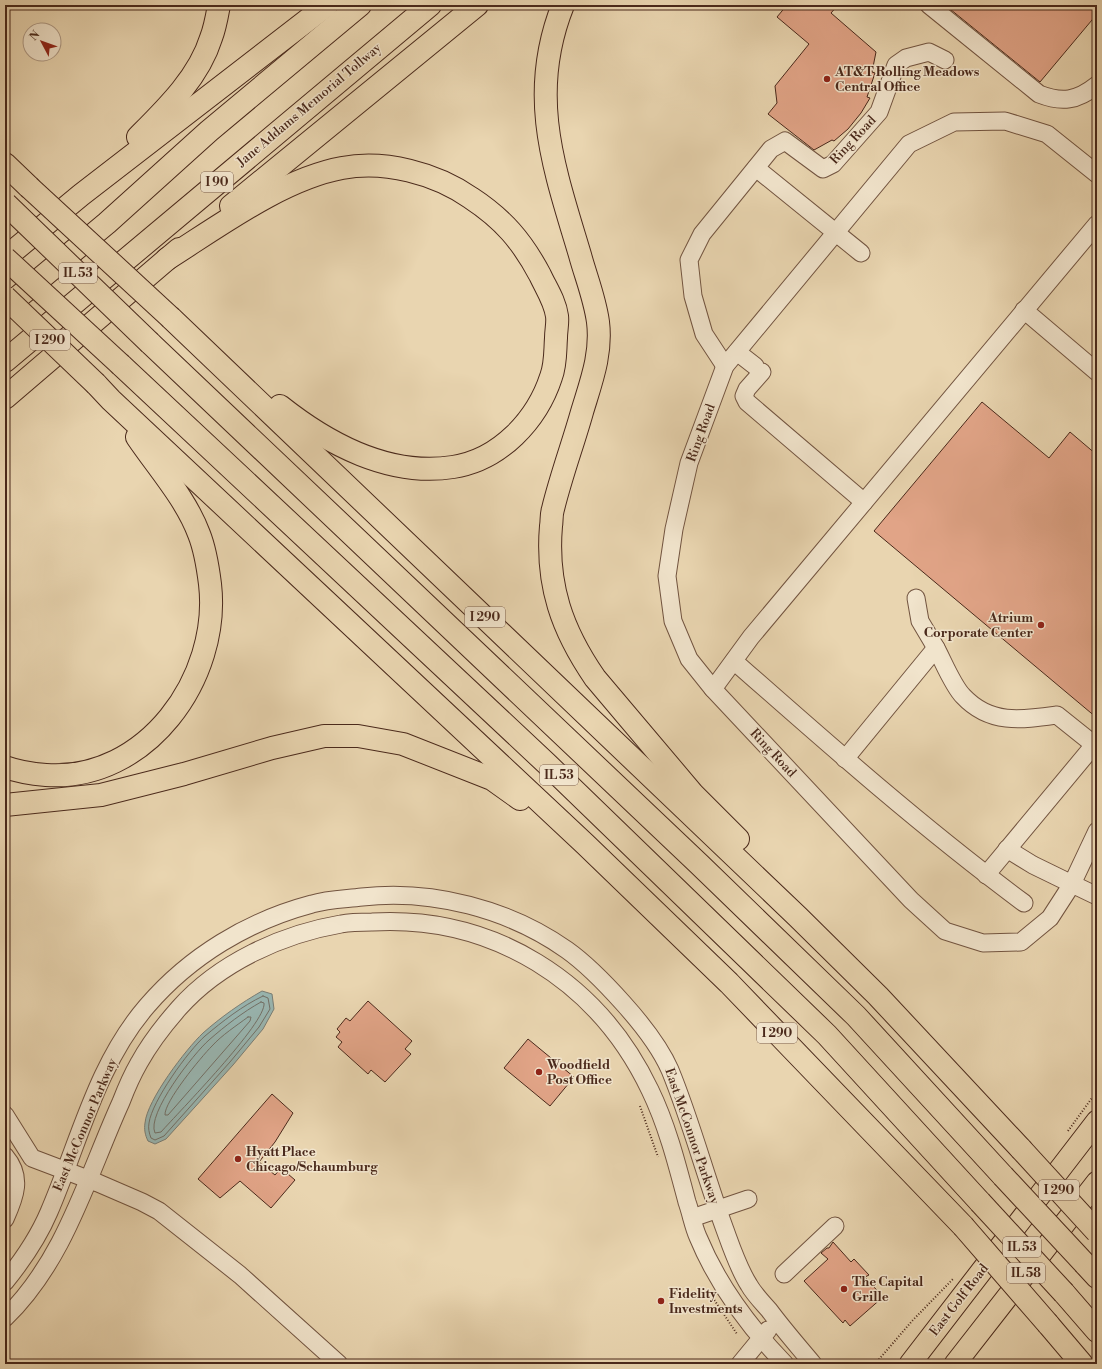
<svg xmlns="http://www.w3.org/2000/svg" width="1102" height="1369" viewBox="0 0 1102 1369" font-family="'Libre Bodoni',serif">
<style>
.water{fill:#99b7b3;stroke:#797e76}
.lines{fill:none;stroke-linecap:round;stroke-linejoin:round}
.shore{stroke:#727067;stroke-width:1}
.building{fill:#e1a487;stroke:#4a291b}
.minor-casing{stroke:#725440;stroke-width:19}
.major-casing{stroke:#4a291b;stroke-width:23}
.highway-casing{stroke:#4a291b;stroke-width:24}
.path{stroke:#4a291b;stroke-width:2;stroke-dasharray:1 2;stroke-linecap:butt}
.minor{stroke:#f1e4cc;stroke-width:17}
.major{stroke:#e9d5b0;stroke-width:21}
.highway{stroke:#e9d5b0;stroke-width:22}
.highway-bridge-casing{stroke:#4a291b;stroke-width:24;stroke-linecap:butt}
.highway-bridge{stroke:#e9d5b0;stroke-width:22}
.poi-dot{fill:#8f2418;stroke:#f1e4cc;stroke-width:1.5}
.labels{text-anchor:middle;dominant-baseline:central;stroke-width:3;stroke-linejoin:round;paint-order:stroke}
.shield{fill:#f1e4cc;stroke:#7c6150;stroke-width:1}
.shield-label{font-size:12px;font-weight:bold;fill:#4a291b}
.poi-label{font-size:13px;font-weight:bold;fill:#4a291b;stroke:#f1e4cc;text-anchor:start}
.street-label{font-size:13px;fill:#4a291b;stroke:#f1e4cc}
</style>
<rect width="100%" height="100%" fill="#e9d5b0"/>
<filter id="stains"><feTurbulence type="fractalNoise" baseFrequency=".005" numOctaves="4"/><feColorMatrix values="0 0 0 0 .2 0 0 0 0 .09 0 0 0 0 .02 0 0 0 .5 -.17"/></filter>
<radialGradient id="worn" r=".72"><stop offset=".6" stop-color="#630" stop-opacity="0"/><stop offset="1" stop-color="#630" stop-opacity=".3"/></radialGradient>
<path class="water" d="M262 991 272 994 274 1009 263 1029 233 1065 166 1139 155 1144 148 1141C145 1135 144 1129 145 1123 147 1100 186 1049 203 1033 221 1017 241 1003 262 991Z"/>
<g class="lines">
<g class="shore">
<path d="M263 996 268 998 270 1009 259 1027 230 1062 164 1136 155 1140 151 1138C149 1133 148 1128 149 1123 152 1101 188 1051 205 1036 223 1021 242 1006 263 996Z"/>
<path d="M261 1002 264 1003C267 1022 178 1113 161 1132L155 1133C146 1114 194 1053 209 1040 225 1026 243 1012 261 1002Z"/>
<path d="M248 1017H251L250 1021 168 1115H165C164 1102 201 1057 212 1046 222 1035 236 1026 248 1017Z"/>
</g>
</g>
<g class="building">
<polygon points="787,5 838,5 831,13 876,52 872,72 875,73 867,97 870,98 861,113 848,129 834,141 832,140 814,150 768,114 777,103 775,86 809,44 777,17"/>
<polygon points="945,5 1097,5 1097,14 1040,82"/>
<polygon points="982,402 1049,458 1070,432 1097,455 1097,718 874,531"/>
<polygon points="368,1001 412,1041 405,1049 411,1054 385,1082 371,1070 368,1074 338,1047 342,1042 336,1037 340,1032 337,1029 346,1018 350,1021"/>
<polygon points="528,1039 574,1077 550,1106 504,1068"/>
<polygon points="272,1094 293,1113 275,1142 259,1162 275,1175 281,1168 295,1180 271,1208 240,1181 220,1198 198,1179"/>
<polygon points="833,1242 851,1262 854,1259 869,1275 865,1277 883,1297 850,1326 845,1320 843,1323 804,1281 828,1259 821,1253 827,1248 829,1248"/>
</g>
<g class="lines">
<g class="minor-casing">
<g id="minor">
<path d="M929 5 1039 94C1062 103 1077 101 1097 85"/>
<polyline points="756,168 861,253"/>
<polyline points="1097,174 1047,134 1005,121 954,122 909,144 725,366 689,463 674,529 667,576 673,621 689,659 713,689 911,900 945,931 983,943 1021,942 1050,918 1072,884 1097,896"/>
<polyline points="1024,310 1097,372"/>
<polyline points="737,352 755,366"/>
<polyline points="725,366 704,334 693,296 689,260 702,234 771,149 785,141 823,169 833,164 879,112 896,65 906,58 929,52 945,60"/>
<polyline points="762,372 747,389 744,396 747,402 864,502"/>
<polyline points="916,598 920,621 936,648"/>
<path d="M734 661C828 744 923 828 1024 903"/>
<polyline points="713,689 751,637 1097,224"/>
<path d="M845 759 936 648C943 661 953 686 963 696 990 725 1022 720 1057 715L1097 747"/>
<polyline points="1007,849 1033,865 1072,884 1097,831"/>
<polyline points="986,875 1094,745"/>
<polyline points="5,1115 32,1158 98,1183 142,1202 159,1211 240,1275 339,1364"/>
<path d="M5 1156C23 1177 15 1197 5 1219"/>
<polyline points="692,1218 748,1199"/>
<polyline points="784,1274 835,1226"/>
<path d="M5 1282C22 1261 38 1238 49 1212 79 1143 96 1065 147 1006 190 956 248 921 312 904 328 899 346 899 362 897 432 889 509 909 567 950 588 965 606 984 623 1003 641 1023 659 1045 670 1070 691 1121 705 1175 724 1227 731 1246 738 1268 749 1285 754 1294 762 1302 769 1310 783 1329 798 1346 813 1364"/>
<path d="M5 1318C65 1260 87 1177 121 1102 126 1089 132 1075 139 1063 150 1043 164 1025 179 1008 219 963 282 934 341 924 351 922 362 922 372 922 493 915 598 981 650 1090 667 1125 677 1164 687 1202 691 1213 693 1226 698 1237 717 1283 750 1328 785 1364"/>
<polyline points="740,1364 768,1330"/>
</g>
</g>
<g class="major-casing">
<g id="major">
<polyline points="910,1364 1097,1121"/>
<polyline points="955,1364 1097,1182"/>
</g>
</g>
<g class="highway-casing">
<g id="highway">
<path d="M563 5C527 95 554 168 580 255 586 277 595 299 598 322 602 354 591 382 582 412 573 444 561 476 553 509 551 515 552 521 551 526 546 585 562 630 595 678L693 794 738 839"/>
<path d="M138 137C166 109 199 77 211 38 215 28 217 16 219 5"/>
<polyline points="5,164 29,187"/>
<polyline points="231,206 477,5"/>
<polyline points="5,258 81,195 327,5"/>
<path d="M167 259C218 227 282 179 342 168 385 160 435 173 471 198 503 219 522 241 540 275 546 288 555 301 557 316 558 323 556 330 556 338 555 351 556 364 551 377 537 420 500 460 453 467 390 477 328 444 280 406"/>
<polyline points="5,308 107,223 209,131 360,5"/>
<polyline points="171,318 798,917 878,996 1021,1149"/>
<polyline points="150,343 699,864 856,1016 1003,1176"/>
<polyline points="5,361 430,5"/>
<polyline points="121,365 546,763 827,1035 980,1202"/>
<polyline points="96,384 111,400 585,844 729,983 963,1226"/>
<polyline points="5,398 179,249"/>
<path d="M5 767C19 772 32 774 46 775 146 782 221 678 210 584 208 568 205 549 199 534 186 499 158 468 137 437"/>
<polyline points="5,805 101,795 184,774 272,748 324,736 358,736 403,744 492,779 520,799"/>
<polyline points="1085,1264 1097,1277"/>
<polyline points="1064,1293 1097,1331"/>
<polyline points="1048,1324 1082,1364"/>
</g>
</g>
<g class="path">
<polyline points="640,1106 658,1157"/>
<polyline points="1068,1131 1097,1091"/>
<polyline points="711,1295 737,1334"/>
<polyline points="5,1336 9,1332"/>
<polyline points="875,1364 912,1321 954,1278"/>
</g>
<use href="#minor" class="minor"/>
<use href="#major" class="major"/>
<use href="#highway" class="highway"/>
<g class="highway-bridge-casing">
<g id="highway-bridge">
<polyline points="29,187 171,318"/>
<polyline points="6,204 150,343"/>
<polyline points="5,258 121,365"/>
<polyline points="5,297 96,384"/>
<polyline points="1021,1149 1097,1232"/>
<polyline points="1003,1176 1085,1264"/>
<polyline points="980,1202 1064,1293"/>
<polyline points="963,1226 1048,1324"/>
</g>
</g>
<use href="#highway-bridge" class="highway-bridge"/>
</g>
<g class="poi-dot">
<circle cx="827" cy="79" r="4"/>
<circle cx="1041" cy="625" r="4"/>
<circle cx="539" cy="1072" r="4"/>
<circle cx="238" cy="1159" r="4"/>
<circle cx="844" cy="1289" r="4"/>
<circle cx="661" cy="1301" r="4"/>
</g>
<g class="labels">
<g class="shield">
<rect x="201" y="172" width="32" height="20" rx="3"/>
<rect x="59" y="263" width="38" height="20" rx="3"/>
<rect x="30" y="330" width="40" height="20" rx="3"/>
<rect x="465" y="607" width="40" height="20" rx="3"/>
<rect x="540" y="765" width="38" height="20" rx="3"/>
<rect x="757" y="1023" width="40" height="20" rx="3"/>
<rect x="1039" y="1180" width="40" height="20" rx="3"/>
<rect x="1003" y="1237" width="38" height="20" rx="3"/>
<rect x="1007" y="1263" width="38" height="20" rx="3"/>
</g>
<g class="shield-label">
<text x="217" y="182">I 90</text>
<text x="78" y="273">IL 53</text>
<text x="50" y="340">I 290</text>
<text x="485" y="617">I 290</text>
<text x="559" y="775">IL 53</text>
<text x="777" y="1033">I 290</text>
<text x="1059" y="1190">I 290</text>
<text x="1022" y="1247">IL 53</text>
<text x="1026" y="1273">IL 58</text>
</g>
<g class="poi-label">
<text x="835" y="72">AT&amp;T Rolling Meadows<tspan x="835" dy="15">Central Office</tspan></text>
<text x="1033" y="618" text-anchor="end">Atrium<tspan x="1033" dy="15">Corporate Center</tspan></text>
<text x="547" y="1065">Woodfield<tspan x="547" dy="15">Post Office</tspan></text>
<text x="246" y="1152">Hyatt Place<tspan x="246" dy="15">Chicago/Schaumburg</tspan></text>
<text x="852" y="1282">The Capital<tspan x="852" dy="15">Grille</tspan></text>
<text x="669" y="1294">Fidelity<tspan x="669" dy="15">Investments</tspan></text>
</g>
<g class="street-label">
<text transform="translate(309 105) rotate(-40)">Jane Addams Memorial Tollway</text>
<text transform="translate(853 140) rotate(-47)">Ring Road</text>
<text transform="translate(701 433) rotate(-70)">Ring Road</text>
<text transform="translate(773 753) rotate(47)">Ring Road</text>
<text transform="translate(85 1125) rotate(-67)">East McConnor Parkway</text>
<text transform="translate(692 1136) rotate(71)">East McConnor Parkway</text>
<text transform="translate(959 1300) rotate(-52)">East Golf Road</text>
</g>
</g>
<rect width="1102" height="1369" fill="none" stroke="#e9d5b0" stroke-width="20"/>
<rect x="6" y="6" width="1090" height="1357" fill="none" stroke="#4a291b" stroke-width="2"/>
<rect x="10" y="10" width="1082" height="1349" fill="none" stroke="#4a291b"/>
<g transform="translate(42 42) rotate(311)"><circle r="19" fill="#f1e4cc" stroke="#ae9985"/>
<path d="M0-3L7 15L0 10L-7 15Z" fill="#8f2418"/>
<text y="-6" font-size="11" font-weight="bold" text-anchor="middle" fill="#4a291b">N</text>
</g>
<rect width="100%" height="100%" filter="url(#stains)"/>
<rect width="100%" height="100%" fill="url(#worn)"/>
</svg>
